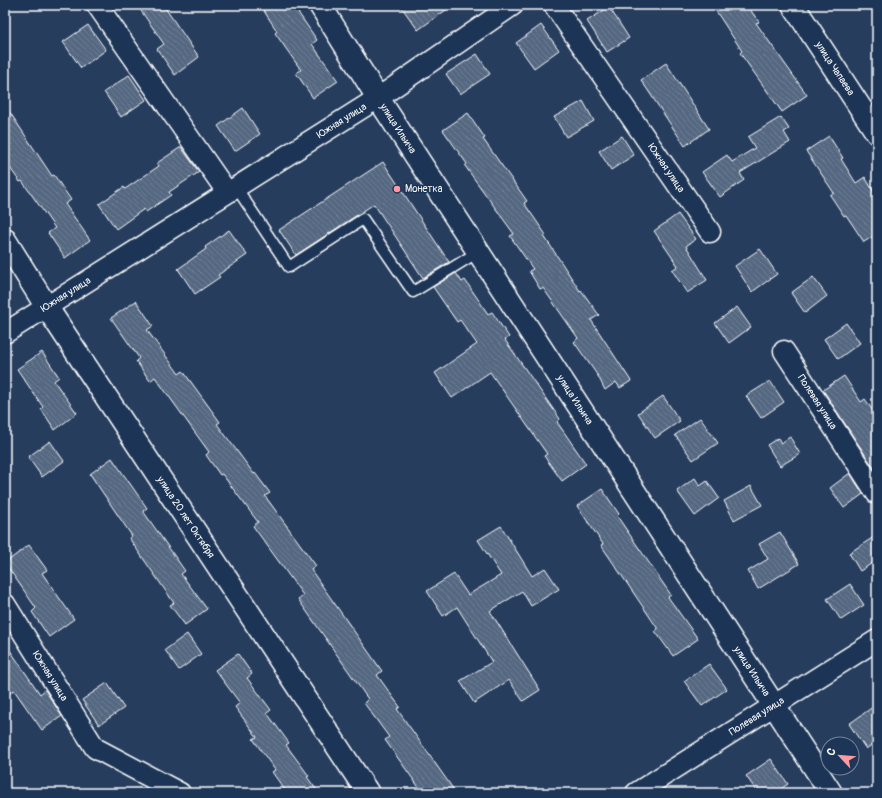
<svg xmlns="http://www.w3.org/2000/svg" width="882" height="798" viewBox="0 0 882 798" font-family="Pangolin,sans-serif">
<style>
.building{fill:url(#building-back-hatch);stroke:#fff}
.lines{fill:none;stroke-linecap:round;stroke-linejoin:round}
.lane-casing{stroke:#fff;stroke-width:13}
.street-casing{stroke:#fff;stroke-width:23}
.secondary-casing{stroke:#fff;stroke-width:25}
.lane{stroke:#1d3557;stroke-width:10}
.street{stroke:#1d3557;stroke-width:20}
.secondary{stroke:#1d3557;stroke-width:22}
.poi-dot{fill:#ff9aa2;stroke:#1d3557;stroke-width:1.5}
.labels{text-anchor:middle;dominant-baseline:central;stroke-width:3;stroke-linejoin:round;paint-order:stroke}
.street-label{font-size:10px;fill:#fff;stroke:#1d3557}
.poi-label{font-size:10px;fill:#fff;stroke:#1d3557;text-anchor:start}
</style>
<defs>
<pattern id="building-back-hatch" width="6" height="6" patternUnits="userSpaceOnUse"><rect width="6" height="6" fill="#556781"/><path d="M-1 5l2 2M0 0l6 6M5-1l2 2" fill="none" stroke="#6e7e94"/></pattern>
</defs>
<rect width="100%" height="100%" fill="#263d5e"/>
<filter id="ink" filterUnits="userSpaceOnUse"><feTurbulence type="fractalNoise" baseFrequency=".025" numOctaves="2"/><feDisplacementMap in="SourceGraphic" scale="8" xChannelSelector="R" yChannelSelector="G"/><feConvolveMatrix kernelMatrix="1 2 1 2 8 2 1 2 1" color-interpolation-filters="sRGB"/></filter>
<g filter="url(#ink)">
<g class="building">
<polygon points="137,5 163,5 199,57 175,75 157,49 164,44"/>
<polygon points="260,5 293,5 317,40 312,44 338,81 313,98 296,73 301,70 275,33 277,31"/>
<polygon points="400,5 453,5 418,30"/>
<polygon points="712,5 747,5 759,22 756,23 807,95 782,112 740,53 742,51"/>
<polygon points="609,7 629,38 607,52 587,21"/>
<polygon points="88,25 106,50 81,68 63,42"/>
<polygon points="541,25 559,50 534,68 516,43"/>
<polygon points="477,54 490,74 460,94 446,74"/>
<polygon points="666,63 709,129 685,146 641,80"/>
<polygon points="129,75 146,100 121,117 104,92"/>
<polygon points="583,101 594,121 566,137 554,117"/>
<polygon points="5,105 52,176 54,175 71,200 65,204 90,240 65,258 48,233 55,228 22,181 20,182 5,161"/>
<polygon points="243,108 260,134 235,151 218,126"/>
<polygon points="468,113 485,138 483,139 527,201 524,203 546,235 544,236 580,291 581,290 599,315 591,320 631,381 620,388 616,382 605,390 598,376 574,342 578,338 543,288 540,289 529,271 533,269 510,236 514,234 465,166 467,164 443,130"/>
<polygon points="781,117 789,129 784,132 790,142 740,173 744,180 720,197 702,172 727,155 732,162 755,148 748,137"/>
<polygon points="622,136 634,155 611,170 599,151"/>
<polygon points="829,136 843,158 841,159 856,183 865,177 877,197 877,234 864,242 846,215 844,216 830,195 834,193 806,151"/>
<polygon points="181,147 199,172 169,192 171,195 146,212 144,209 116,229 99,204 124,187 125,189 159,166 157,163"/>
<polygon points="383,162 449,262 423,278 374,204 296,255 279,230"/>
<polygon points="678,214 696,239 686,246 707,280 687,293 672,270 678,266 654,231"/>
<polygon points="229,230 247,255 218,275 220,277 195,294 178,269 206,249 205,247"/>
<polygon points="760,249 777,274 752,292 735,266"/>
<polygon points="456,273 462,282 465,280 488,314 492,312 509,337 505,340 560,419 557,422 586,464 562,481 544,456 547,454 490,372 452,398 435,373 477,344 460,320 457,322 433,287"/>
<polygon points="813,277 827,296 805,313 791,293"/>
<polygon points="136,301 153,326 147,330 179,374 183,371 220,422 217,424 254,474 255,473 270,493 265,496 316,566 311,570 382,671 377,675 400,707 397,709 456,793 423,793 385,740 389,737 364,703 368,699 298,599 303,595 253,526 258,522 222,474 220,475 206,455 209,452 155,377 150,381 136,361 139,358 111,318"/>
<polygon points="737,307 751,327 729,343 715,323"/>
<polygon points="846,323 860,343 838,359 824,339"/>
<polygon points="42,352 59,377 54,381 77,413 55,430 41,409 43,407 17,369"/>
<polygon points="844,376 861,402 865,399 877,417 877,473 823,390"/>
<polygon points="770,381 784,402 761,418 746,396"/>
<polygon points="663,396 680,421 655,438 638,413"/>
<polygon points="700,418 718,443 693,460 675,435"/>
<polygon points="790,437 800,454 780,466 767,445 778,438 781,443"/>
<polygon points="50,441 64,461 42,477 28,457"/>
<polygon points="112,458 147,508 143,511 185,571 181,574 207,609 185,625 170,605 174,603 129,538 132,536 90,474"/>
<polygon points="850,473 863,494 844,508 830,488"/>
<polygon points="695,478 700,486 707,481 719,498 695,516 677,491"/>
<polygon points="751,486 762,505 734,520 724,501"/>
<polygon points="602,489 619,514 617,516 671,595 668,597 698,639 673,656 655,631 658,629 601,545 603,544 577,506"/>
<polygon points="501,526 532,576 545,568 559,589 531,606 522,591 490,611 540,690 523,701 509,680 474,703 460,681 492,662 457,607 443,616 427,591 454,574 468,595 501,575 478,540"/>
<polygon points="780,532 799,564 758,589 748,571 768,559 759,544"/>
<polygon points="877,535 877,560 860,571 849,553"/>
<polygon points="29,545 47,570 42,573 74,619 49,637 32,612 36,608 5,563"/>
<polygon points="850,584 864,605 841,620 827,599"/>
<polygon points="187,634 201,654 179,670 165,650"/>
<polygon points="5,643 40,694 45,690 62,716 42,730 14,690 5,696"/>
<polygon points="238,654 252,674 247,678 271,710 267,713 289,743 286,745 309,776 307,777 319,793 287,793 272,772 275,770 253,739 257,737 235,707 240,703 215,670"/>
<polygon points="709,664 727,689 702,706 684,681"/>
<polygon points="107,683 124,708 99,725 82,700"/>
<polygon points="877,704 877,741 866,749 849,724"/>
<polygon points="771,759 788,784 775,793 758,793 746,776"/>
</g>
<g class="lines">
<g class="lane-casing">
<polyline id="lane" points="236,187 289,267 363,219 413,292 478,252"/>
</g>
<g class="street-casing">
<g id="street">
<polyline points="97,5 227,192"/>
<path id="s1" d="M554 5 710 232"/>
<path id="s2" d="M5 333 378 98 513 5"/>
<path id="s3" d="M784 351 877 494"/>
<path id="s4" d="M5 604 95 748 180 793"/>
<path id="s5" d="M636 793 877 640"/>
</g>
</g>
<g class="secondary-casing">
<g id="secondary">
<path id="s6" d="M320 5 378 98 831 793"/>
<path id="s7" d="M793 5 877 133"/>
<path id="s8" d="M5 240 46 306 368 793"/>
</g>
</g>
<use href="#lane" class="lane"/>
<use href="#street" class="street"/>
<use href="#secondary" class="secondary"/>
</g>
</g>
<circle class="poi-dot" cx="397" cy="189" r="4"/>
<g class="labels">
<g class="street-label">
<text stroke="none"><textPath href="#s7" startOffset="76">улица Чапаева</textPath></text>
<text stroke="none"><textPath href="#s2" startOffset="398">Южная улица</textPath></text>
<text stroke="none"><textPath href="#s6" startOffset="146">улица Ильича</textPath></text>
<text stroke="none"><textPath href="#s1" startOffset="198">Южная улица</textPath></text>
<text stroke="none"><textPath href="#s2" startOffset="72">Южная улица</textPath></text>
<text stroke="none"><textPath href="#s6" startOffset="470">улица Ильича</textPath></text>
<text stroke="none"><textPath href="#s3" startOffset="61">Полевая улица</textPath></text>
<text stroke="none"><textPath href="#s8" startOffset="331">улица 20 лет Октября</textPath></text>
<text stroke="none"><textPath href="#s6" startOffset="794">улица Ильича</textPath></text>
<text stroke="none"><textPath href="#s4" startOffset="85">Южная улица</textPath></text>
<text stroke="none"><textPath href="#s5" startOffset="143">Полевая улица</textPath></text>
</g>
<g class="poi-label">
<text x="405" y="189">Монетка</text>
</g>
</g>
<rect width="882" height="798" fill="none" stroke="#1d3557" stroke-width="20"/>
<rect x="10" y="10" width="862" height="778" fill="none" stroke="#fff" stroke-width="1.5" filter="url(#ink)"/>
<g transform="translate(840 756) rotate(296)"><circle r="19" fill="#1d3557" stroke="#77869a"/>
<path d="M0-3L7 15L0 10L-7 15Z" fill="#ff9aa2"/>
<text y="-6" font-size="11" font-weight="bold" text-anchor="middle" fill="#ffffff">С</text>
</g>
</svg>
